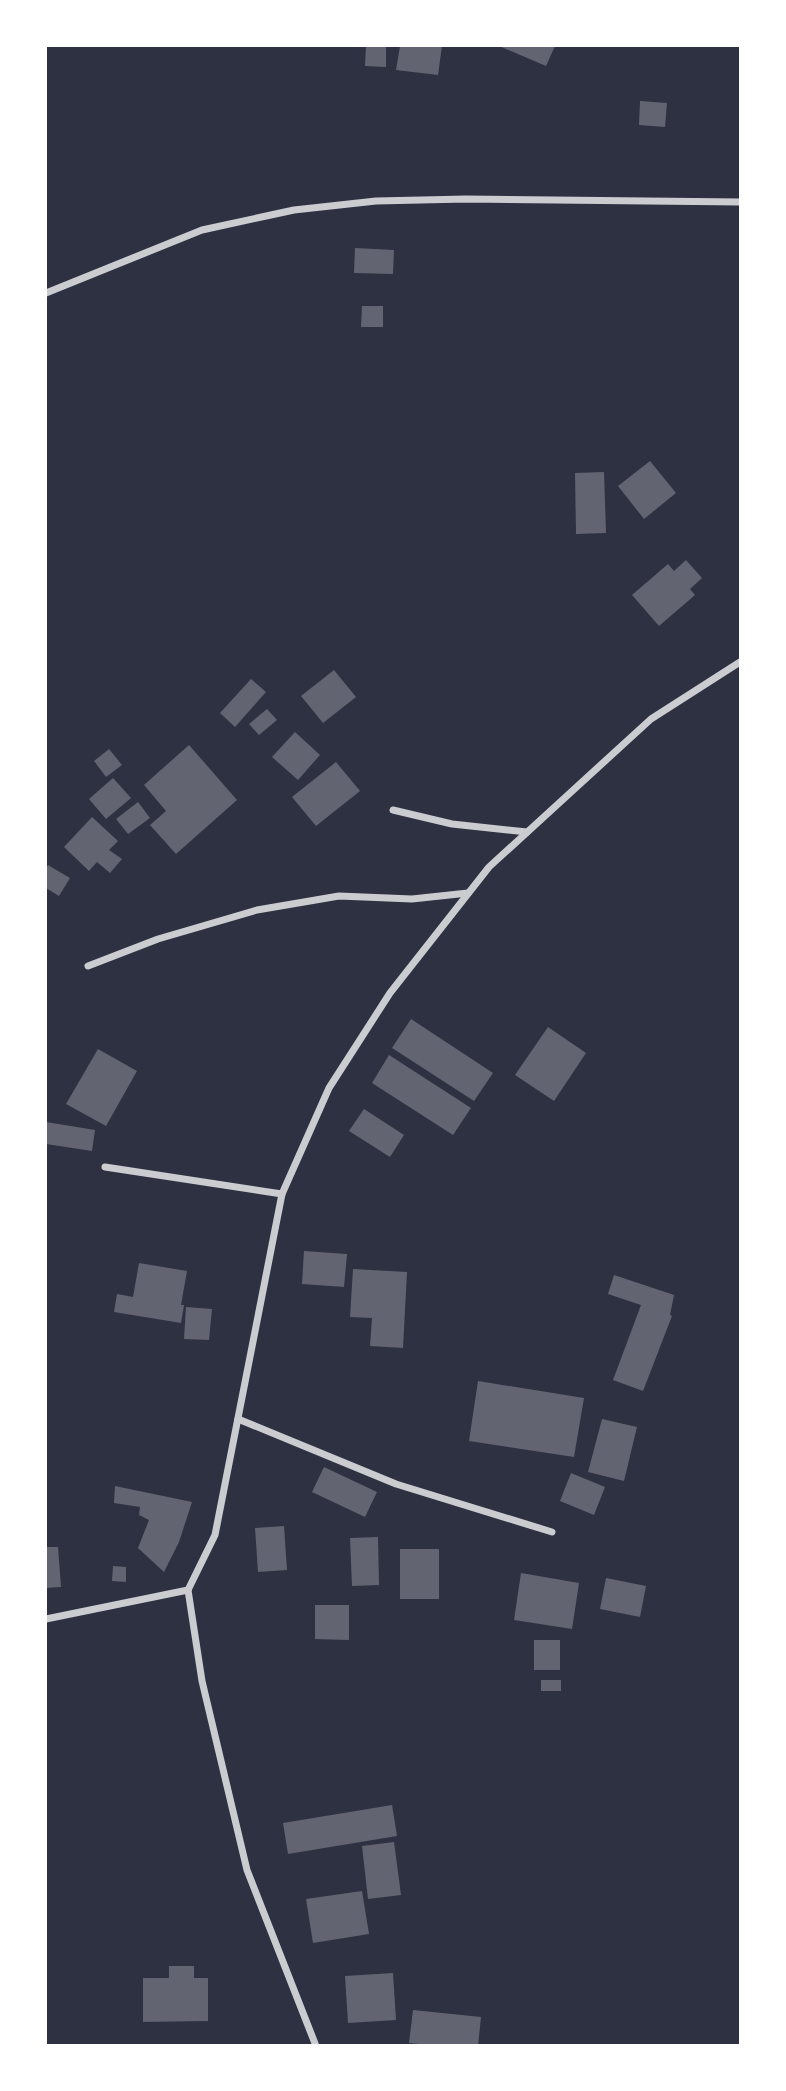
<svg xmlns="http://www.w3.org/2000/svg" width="786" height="2091" viewBox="0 0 786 2091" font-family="Roboto,sans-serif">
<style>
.building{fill:#626471}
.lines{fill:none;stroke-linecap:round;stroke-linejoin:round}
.minor{stroke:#caccd0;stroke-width:7}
</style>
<rect width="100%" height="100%" fill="#2d3142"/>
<g class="building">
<polygon points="366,46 386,46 386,67 365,66"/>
<polygon points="400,46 442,46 438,75 396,70"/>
<polygon points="499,46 555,46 546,66"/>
<polygon points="640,101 667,103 665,127 639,125"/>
<polygon points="355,248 394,250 393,274 354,273"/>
<polygon points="362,306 383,306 383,327 361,327"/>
<polygon points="650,461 676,493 644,519 618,486"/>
<polygon points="604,472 606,533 576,534 575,473"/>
<polygon points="686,560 702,578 690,589 695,595 659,626 632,595 668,564 674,571"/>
<polygon points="334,670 356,697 323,723 301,696"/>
<polygon points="251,679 266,692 235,727 220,713"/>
<polygon points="267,709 277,720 259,735 249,724"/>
<polygon points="295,732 320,755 298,780 272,757"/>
<polygon points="189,745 237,800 176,854 150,825 166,811 144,785"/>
<polygon points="109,749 122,765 106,777 94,761"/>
<polygon points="336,762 360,791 316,826 292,797"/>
<polygon points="113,778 131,798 106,819 89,799"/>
<polygon points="138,802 150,818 128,834 116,819"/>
<polygon points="92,817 118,841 109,850 122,859 110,873 97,862 89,871 64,847"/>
<polygon points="48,865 70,878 59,896 46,888 46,868"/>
<polygon points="411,1019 493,1073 474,1101 392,1048"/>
<polygon points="548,1027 586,1053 554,1101 515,1075"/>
<polygon points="98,1049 137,1071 106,1126 66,1104"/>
<polygon points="389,1055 471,1108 453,1135 372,1083"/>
<polygon points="364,1109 404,1135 390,1157 349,1131"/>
<polygon points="46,1122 95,1130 92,1151 46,1144"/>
<polygon points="304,1251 347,1254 344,1287 302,1284"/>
<polygon points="139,1263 187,1271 181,1305 184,1305 181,1323 114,1312 117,1294 133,1297"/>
<polygon points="353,1269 407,1272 403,1348 370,1346 372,1318 350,1317"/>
<polygon points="614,1275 674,1295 670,1315 672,1316 643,1391 613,1380 641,1305 608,1294"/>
<polygon points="186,1307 212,1309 209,1340 184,1339"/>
<polygon points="478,1381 584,1398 574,1457 469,1441"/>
<polygon points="602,1419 637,1427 624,1481 588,1472"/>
<polygon points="324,1467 377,1492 365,1517 312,1492"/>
<polygon points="571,1473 605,1487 594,1515 560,1501"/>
<polygon points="115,1486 192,1502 179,1542 164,1572 138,1548 149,1520 139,1515 140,1507 114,1503"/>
<polygon points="284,1526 287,1570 258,1572 255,1528"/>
<polygon points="378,1537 379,1585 352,1586 350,1538"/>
<polygon points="46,1547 58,1547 61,1587 46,1588"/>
<rect x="400" y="1549" width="39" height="50"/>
<polygon points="113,1566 126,1567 126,1582 112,1581"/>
<polygon points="521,1573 579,1583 572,1629 514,1620"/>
<polygon points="606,1578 646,1586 640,1617 600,1609"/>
<polygon points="315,1605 349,1605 349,1640 315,1639"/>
<rect x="534" y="1640" width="26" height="30"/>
<rect x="541" y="1680" width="20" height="11"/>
<polygon points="392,1805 397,1836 288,1854 283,1823"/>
<polygon points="394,1842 401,1895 368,1899 362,1846"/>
<polygon points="362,1891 369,1934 313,1943 306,1899"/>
<polygon points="169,1966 194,1966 194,1978 208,1978 208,2021 143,2022 143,1978 169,1978"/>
<polygon points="393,1973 396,2020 348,2023 345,1976"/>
<polygon points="413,2010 481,2017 478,2046 440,2046 409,2043"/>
</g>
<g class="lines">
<g class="minor">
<polyline points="46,293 202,230 294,210 376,201 466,199 740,202"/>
<polyline points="393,810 452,824 527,832"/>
<polyline points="88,966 158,939 257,910 339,896 412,899 468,893"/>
<polyline points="105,1167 282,1194"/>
<polyline points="238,1419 396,1484 552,1532"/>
<polyline points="188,1590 202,1681 247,1870 316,2046"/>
<polyline points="46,1619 188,1590 215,1535 282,1194 329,1088 390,993 489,867 651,719 740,662"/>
</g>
</g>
<rect width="786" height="2091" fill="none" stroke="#ffffff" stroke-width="94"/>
</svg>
